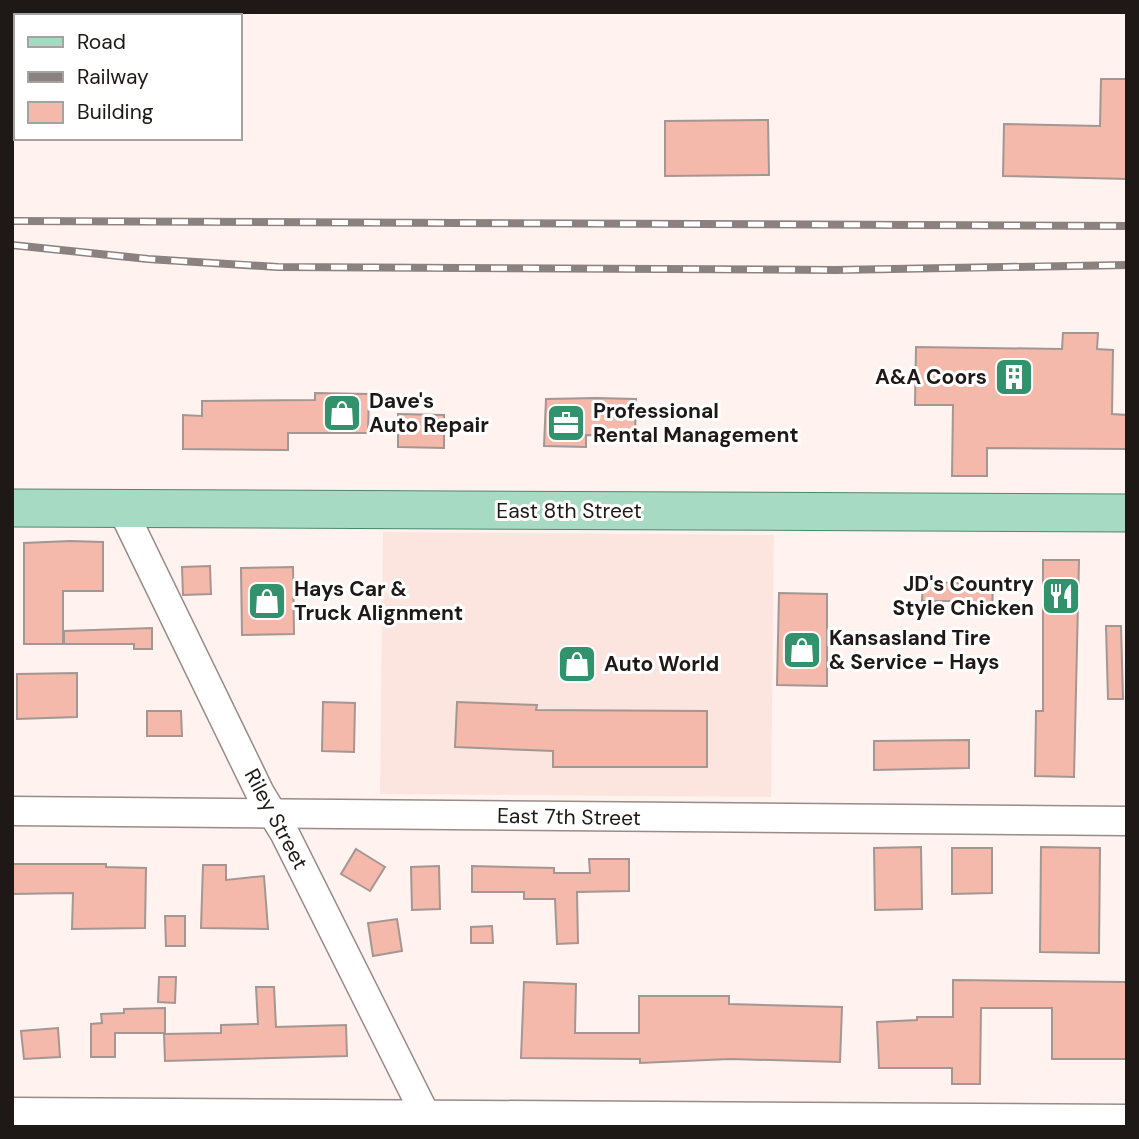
<svg xmlns="http://www.w3.org/2000/svg" width="1139" height="1139" viewBox="0 0 1139 1139" font-family="'DM Sans',sans-serif">
<style>
.built{fill:#fde5df}
.building{fill:#f4b9aa;stroke:#a49692;stroke-width:2}
.lines{fill:none;stroke-linecap:round;stroke-linejoin:round}
.minor-casing{stroke:#998b87;stroke-width:31}
.major-casing{stroke:#51866d;stroke-width:39}
.minor{stroke:#fff;stroke-width:28}
.major{stroke:#a7dac3;stroke-width:37}
.rail-casing{stroke:#8b8280;stroke-width:8}
.rail{stroke:#fff;stroke-width:5;stroke-dasharray:16;stroke-linecap:butt}
.labels{text-anchor:middle;dominant-baseline:central;stroke-width:6;stroke-linejoin:round;paint-order:stroke}
.poi-label{font-size:21px;font-weight:bold;fill:#1e1817;stroke:#fff;text-anchor:start}
.street-label{font-size:21px;fill:#1e1817;stroke:#fff}
</style>
<rect width="100%" height="100%" fill="#fff2ef"/>
<polygon class="built" points="383,532 774,535 771,797 380,794"/>
<g class="building">
<polygon points="1101,79 1127,79 1127,179 1003,176 1004,124 1100,126"/>
<polygon points="768,120 769,175 665,176 665,121"/>
<polygon points="1063,333 1098,333 1097,349 1113,350 1112,414 1127,415 1127,449 987,448 987,476 952,476 953,405 915,405 916,347 1062,349"/>
<polygon points="315,393 369,394 368,433 288,433 288,450 183,449 183,415 202,416 202,401 315,400"/>
<polygon points="596,398 636,399 635,436 586,435 586,447 544,446 546,399"/>
<polygon points="398,414 444,415 444,448 398,447"/>
<polygon points="70,541 103,542 103,591 63,591 63,644 24,644 24,543"/>
<polygon points="1043,560 1079,560 1074,777 1035,776 1036,711 1043,711"/>
<polygon points="210,566 211,594 183,595 182,567"/>
<polygon points="293,567 294,634 242,635 241,568"/>
<polygon points="923,582 993,584 992,612 960,611 961,601 922,601"/>
<polygon points="779,593 827,594 827,686 777,685"/>
<polygon points="1106,626 1121,626 1123,699 1108,699"/>
<polygon points="152,628 152,649 134,649 134,644 64,644 64,631"/>
<polygon points="77,673 77,717 17,719 17,674"/>
<polygon points="323,702 355,703 354,752 322,751"/>
<polygon points="457,702 537,705 536,710 707,711 707,767 553,767 553,751 455,747"/>
<polygon points="147,711 181,711 182,736 147,736"/>
<polygon points="969,740 969,768 874,770 874,741"/>
<polygon points="921,847 922,909 875,910 874,848"/>
<polygon points="1041,847 1100,848 1099,953 1040,952"/>
<polygon points="952,848 992,848 992,893 952,894"/>
<polygon points="356,849 385,867 370,891 341,874"/>
<polygon points="589,859 629,859 629,891 577,892 578,943 557,944 555,899 524,899 524,892 472,892 472,866 554,868 554,873 590,873"/>
<polygon points="12,864 106,864 106,867 146,868 145,928 72,929 73,893 12,894"/>
<polygon points="203,865 226,865 226,880 264,876 268,929 201,928"/>
<polygon points="439,866 440,909 412,910 411,867"/>
<polygon points="165,916 185,916 185,946 166,946"/>
<polygon points="397,919 402,951 373,956 368,923"/>
<polygon points="492,926 493,943 471,943 471,927"/>
<polygon points="159,977 176,977 175,1003 158,1002"/>
<polygon points="953,980 1127,982 1127,1059 1052,1059 1052,1008 981,1008 980,1084 952,1084 952,1068 879,1068 877,1022 917,1020 917,1017 953,1017"/>
<polygon points="524,982 576,984 575,1033 639,1033 639,996 729,996 729,1004 842,1007 840,1062 730,1059 640,1063 640,1059 521,1058"/>
<polygon points="256,987 274,987 276,1027 346,1025 347,1056 165,1061 164,1034 221,1033 221,1025 258,1024"/>
<polygon points="165,1008 165,1033 115,1033 115,1057 91,1057 91,1024 102,1023 101,1014 124,1013 124,1009"/>
<polygon points="58,1028 60,1057 24,1059 21,1031"/>
</g>
<g class="lines">
<g class="minor-casing">
<g id="minor">
<polyline points="122,509 260,793 285,834 431,1126"/>
<polyline points="12,811 1127,821"/>
<polyline points="12,1112 1127,1119"/>
</g>
</g>
<g class="major-casing">
<polyline id="major" points="12,508 1127,513"/>
</g>
<use href="#minor" class="minor"/>
<use href="#major" class="major"/>
<g class="rail-casing">
<g id="rail">
<polyline points="12,221 1127,226"/>
<polyline points="12,245 148,259 278,267 836,270 1127,265"/>
</g>
</g>
<use href="#rail" class="rail"/>
</g>
<defs>
<g id="building-square" transform="scale(2.0125)"><rect x="-9" y="-9" width="18" height="18" rx="4" fill="#31926b" stroke="#fff"/><path d="M-4-6H4V6H1V3H-1V6H-4ZM-2.5-4.3h1.7v1.8h-1.7ZM.8-4.3h1.7v1.8H.8ZM-2.5-1h1.7V.8h-1.7ZM.8-1h1.7V.8H.8Z" fill="#fff"/></g>
<g id="shop-square" transform="scale(2.0125)"><rect x="-9" y="-9" width="18" height="18" rx="4" fill="#31926b" stroke="#fff"/><path d="M-5-2.5h2.3a2.7 3.5 0 0 1 5.4 0H5L5.5 6h-11ZM-1.5-2.5h3a1.5 2.3 0 0 0-3 0Z" fill="#fff"/></g>
<g id="office-square" transform="scale(2.0125)"><rect x="-9" y="-9" width="18" height="18" rx="4" fill="#31926b" stroke="#fff"/><path d="M-6-3h4V-5.5h4V-3h4V5H-6ZM-1-4.5V-3h2v-1.5ZM-6 0V1H6V0Z" fill="#fff"/></g>
<g id="restaurant-square" transform="scale(2.0125)"><rect x="-9" y="-9" width="18" height="18" rx="4" fill="#31926b" stroke="#fff"/><path d="M-5-6h1v4h1v-4h1v4h1v-4h1v5L-1.5 .5V6h-2V.5L-5-1ZM5-6V6H3V1.5H1.5Q1.5-4 5-6Z" fill="#fff"/></g>
</defs>
<g fill-rule="evenodd">
<use href="#building-square" x="1014" y="377"/>
<use href="#shop-square" x="342" y="413"/>
<use href="#office-square" x="566" y="423"/>
<use href="#restaurant-square" x="1061" y="596"/>
<use href="#shop-square" x="267" y="601"/>
<use href="#shop-square" x="802" y="650"/>
<use href="#shop-square" x="577" y="664"/>
</g>
<g class="labels">
<g class="poi-label">
<text x="987" y="377" text-anchor="end">A&amp;A Coors</text>
<text x="369" y="401">Dave's<tspan x="369" dy="24">Auto Repair</tspan></text>
<text x="593" y="411">Professional<tspan x="593" dy="24">Rental Management</tspan></text>
<text x="1034" y="584" text-anchor="end">JD's Country<tspan x="1034" dy="24">Style Chicken</tspan></text>
<text x="294" y="589">Hays Car &amp;<tspan x="294" dy="24">Truck Alignment</tspan></text>
<text x="829" y="638">Kansasland Tire<tspan x="829" dy="24">&amp; Service - Hays</tspan></text>
<text x="604" y="664">Auto World</text>
</g>
<g class="street-label">
<text x="569" y="511">East 8th Street</text>
<text transform="translate(569 817) rotate(1)">East 7th Street</text>
<text transform="translate(276 819) rotate(62)">Riley Street</text>
</g>
</g>
<rect width="1139" height="1139" fill="none" stroke="#1e1817" stroke-width="28"/>
<rect x="14" y="14" width="228" height="126" fill="#ffffff" stroke="#a5a3a2" stroke-width="2"/>
<rect x="28" y="37" width="35" height="10" fill="#a7dac3" stroke="#a5a3a2" stroke-width="2"/>
<text x="77" y="49" font-size="21" fill="#1e1817">Road</text>
<rect x="28" y="72" width="35" height="10" fill="#8b8280" stroke="#a5a3a2" stroke-width="2"/>
<text x="77" y="84" font-size="21" fill="#1e1817">Railway</text>
<rect x="28" y="102" width="35" height="21" fill="#f4b9aa" stroke="#a5a3a2" stroke-width="2"/>
<text x="77" y="119" font-size="21" fill="#1e1817">Building</text>
</svg>
